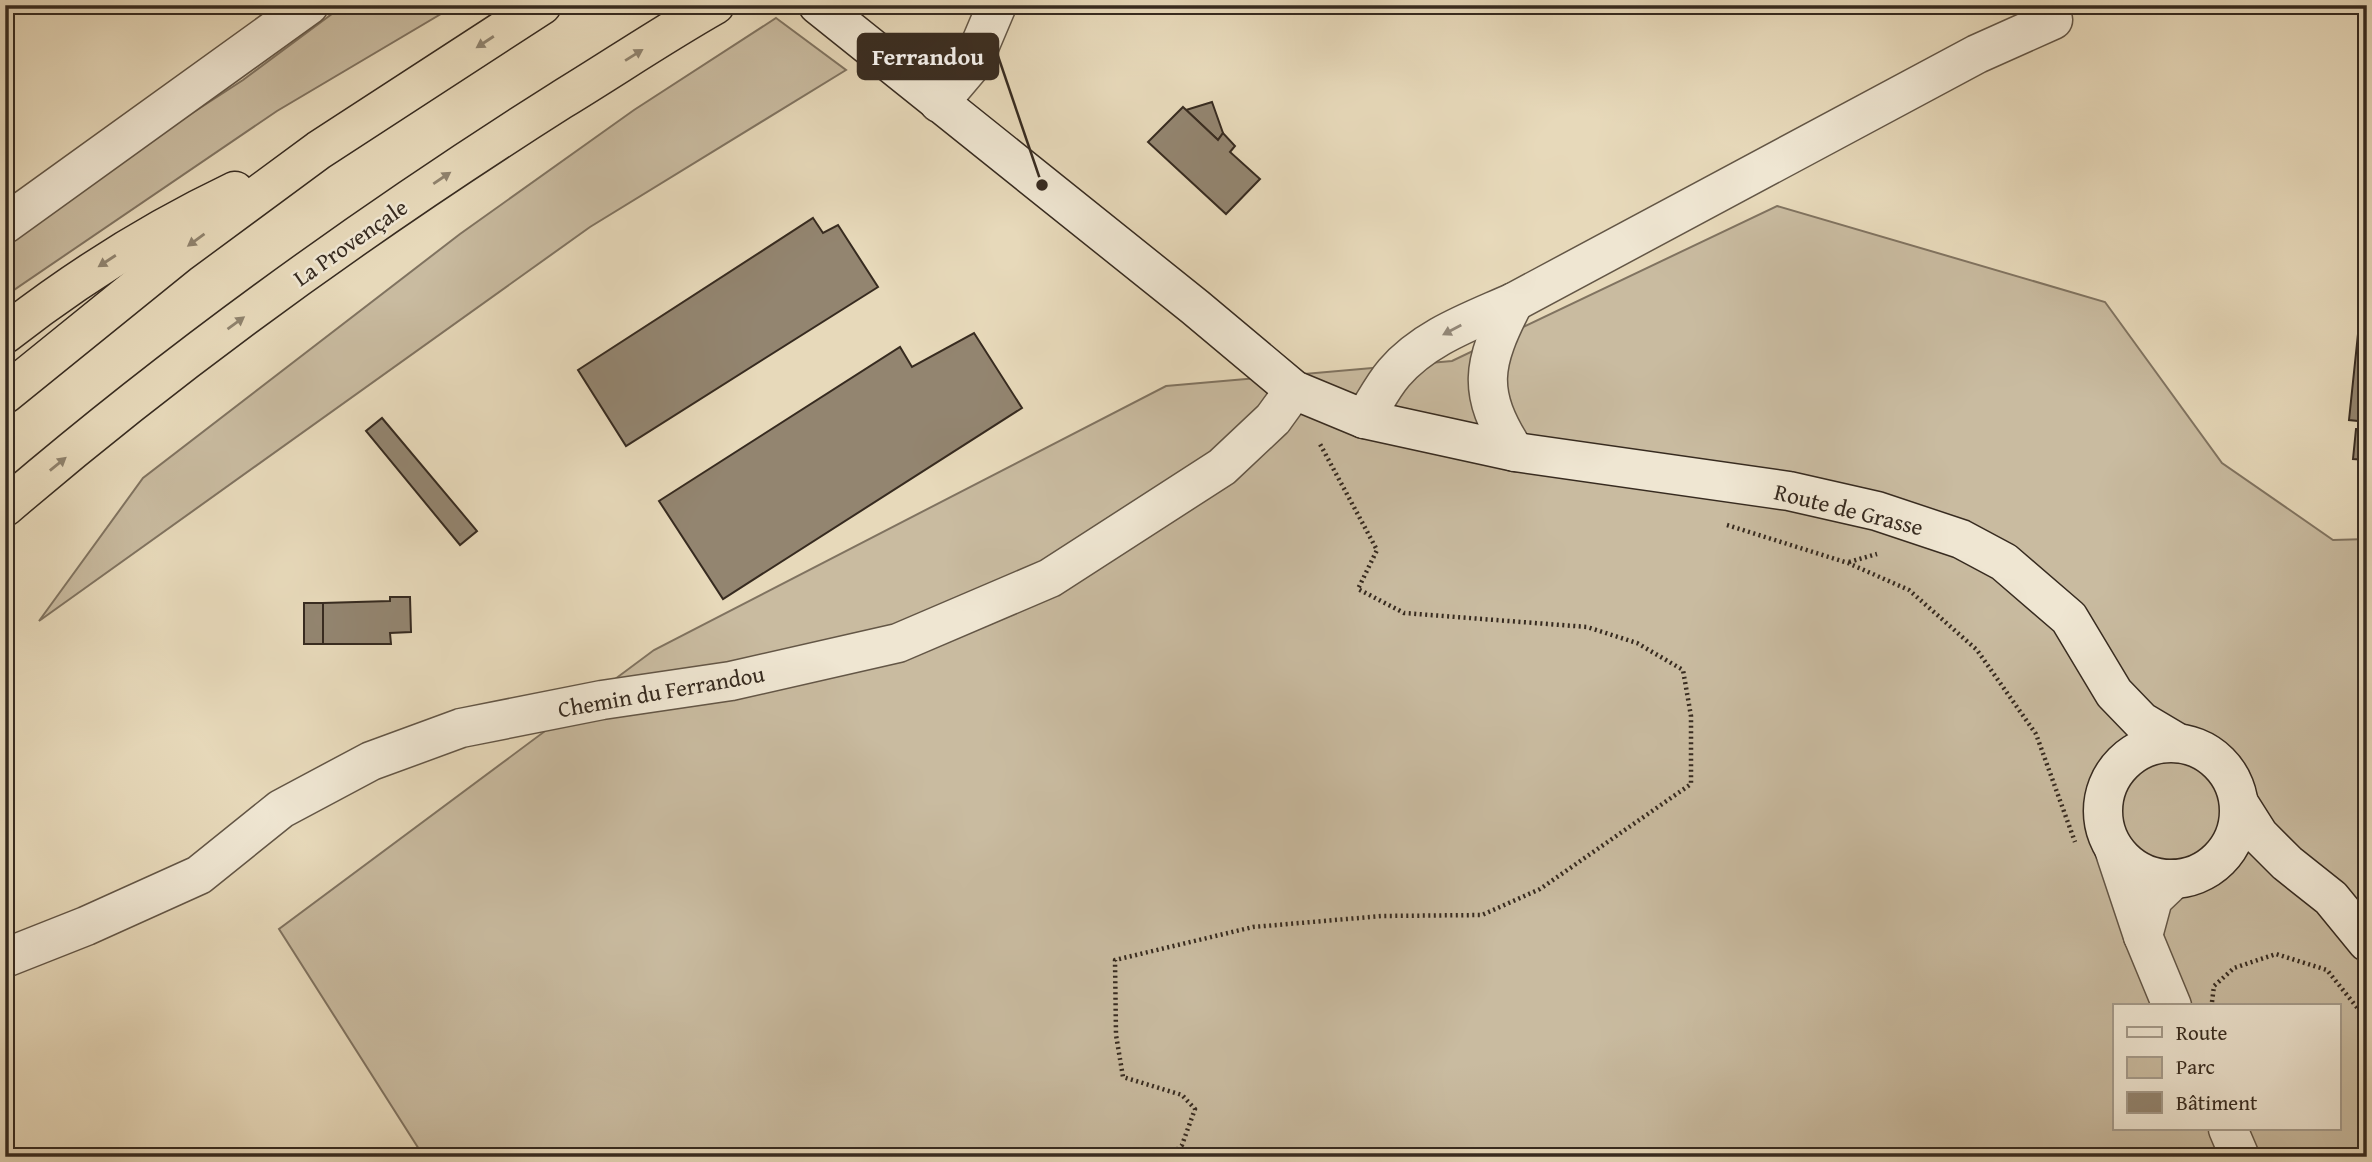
<svg xmlns="http://www.w3.org/2000/svg" width="2372" height="1162" viewBox="0 0 2372 1162" font-family="'Gentium Book Plus',serif">
<style>
.green{fill:#c9bba0;stroke:#807360;stroke-width:2;fill-rule:evenodd}
.building{fill:#938570;stroke:#372b20;stroke-width:2}
.lines{fill:none;stroke-linecap:round;stroke-linejoin:round}
.street-casing{stroke:#635646;stroke-width:41}
.secondary-casing{stroke:#372b20;stroke-width:41}
.highway-casing{stroke:#372b20;stroke-width:41}
.path{stroke:#372b20;stroke-width:4.5;stroke-dasharray:2 3.5;stroke-linecap:butt}
.street{stroke:#efe6d2;stroke-width:38}
.secondary{stroke:#efe6d2;stroke-width:38}
.highway{stroke:#e7d9ba;stroke-width:38}
.oneway{fill:#8f826d}
.oneway2{fill:#938879}
.labels{text-anchor:middle;dominant-baseline:central;stroke-width:5;stroke-linejoin:round;paint-order:stroke}
.street-label{font-size:23px;fill:#372b20;stroke:#efe6d2}
.leader{fill:none;stroke:#372b20;stroke-width:2.5}
.callout-dot{fill:#372b20;stroke:#efe6d2;stroke-width:2.5}
.callout{fill:#372b20;stroke:#372b20;stroke-width:2.5}
.callout-label{font-size:24px;text-anchor:middle;font-weight:bold;fill:#fff}
</style>
<rect width="100%" height="100%" fill="#e7d9ba"/>
<filter id="stains"><feTurbulence type="fractalNoise" baseFrequency=".00286" numOctaves="4"/><feColorMatrix values="0 0 0 0 .2 0 0 0 0 .09 0 0 0 0 .02 0 0 0 .5 -.17"/></filter>
<radialGradient id="worn" r=".72"><stop offset=".6" stop-color="#630" stop-opacity="0"/><stop offset="1" stop-color="#630" stop-opacity=".3"/></radialGradient>
<g class="green">
<polygon points="344,5 456,5 277,111 5,296 5,242 63,197 243,80"/>
<polygon points="776,18 846,70 590,227 39,621 143,478 460,234 634,110"/>
<path d="M1777 206 2105 302 2222 463 2333 540 2367 539V1157H424L279 929 654 650 1166 386 1452 361ZM2115 1006H2339V1129H2115Z"/>
</g>
<g class="building">
<polygon points="1212,102 1223,133 1218,140 1186,110"/>
<polygon points="1183,107 1218,140 1223,133 1235,146 1230,152 1260,179 1226,214 1148,142"/>
<polygon points="813,218 823,233 838,225 878,287 626,446 578,370"/>
<polygon points="2367,248 2367,422 2349,420"/>
<polygon points="974,333 1022,408 723,599 659,501 900,347 912,367"/>
<polygon points="382,418 477,531 460,545 366,431"/>
<polygon points="2356,429 2367,430 2367,460 2353,459"/>
<polygon points="390,597 410,597 411,632 390,633 391,644 323,644 323,603 390,601"/>
<rect x="304" y="603" width="19" height="41"/>
</g>
<g class="lines">
<g class="street-casing">
<g id="street">
<polyline points="939,103 972,64 997,5"/>
<polyline points="5,224 309,5"/>
<path d="M1514 302C1482 364 1476 392 1515 452"/>
<path d="M1364 419C1374 404 1382 387 1394 373 1425 337 1472 321 1514 302L1977 54 2053 20"/>
<polyline points="2114,849 2143,936 2172,1006"/>
<polyline points="2143,936 2153,899 2174,879"/>
<polyline points="5,958 86,926 199,875 281,809 371,761 461,728 602,700 731,681 898,643 1050,578 1222,467 1273,419 1294,390"/>
<polyline points="2228,1129 2240,1157"/>
</g>
</g>
<g class="secondary-casing">
<g id="secondary">
<polyline points="818,5 1195,307 1294,390 1364,419 1515,452 1789,491 1877,511 1961,539 2004,562 2069,618 2114,693 2141,721 2178,743"/>
<circle cx="2171" cy="811" r="68"/>
<polyline points="2240,805 2259,835 2287,863 2331,898 2367,942"/>
</g>
</g>
<g class="highway-casing">
<g id="highway">
<path d="M5 334C78 277 151 231 235 191"/>
<polyline points="5,394 178,254 319,150 542,5"/>
<path d="M5 507C180 357 367 223 561 100 612 69 662 35 715 5"/>
</g>
</g>
<g class="path">
<polyline points="1727,525 1848,563 1909,590 1977,650 2036,734 2075,842"/>
<polyline points="1849,562 1877,554"/>
<polyline points="2212,1002 2214,986 2234,968 2276,954 2327,970 2367,1020"/>
<polyline points="1169,1157 1182,1145 1195,1109 1182,1095 1123,1077 1116,1035 1115,960 1253,927 1382,916 1482,915 1540,889 1691,784 1691,716 1683,670 1637,643 1587,627 1404,613 1358,589 1377,550 1320,444"/>
</g>
<use href="#street" class="street"/>
<use href="#secondary" class="secondary"/>
<use href="#highway" class="highway"/>
</g>
<defs><path id="oneway-solid" d="M-6-.8H1V-3.2L6.5 0L1 3.2V.8H-6Z" transform="scale(1.75)"/></defs>
<g class="oneway">
<use href="#oneway-solid" transform="translate(485 42) rotate(147)"/>
<use href="#oneway-solid" transform="translate(634 55) rotate(-32)"/>
<use href="#oneway-solid" transform="translate(442 178) rotate(-34)"/>
<use href="#oneway-solid" transform="translate(196 240) rotate(144)"/>
<use href="#oneway-solid" transform="translate(107 261) rotate(147)"/>
<use href="#oneway-solid" transform="translate(236 323) rotate(-36)"/>
<use href="#oneway-solid" transform="translate(58 464) rotate(-39)"/>
</g>
<use class="oneway2" href="#oneway-solid" transform="translate(1452 330) rotate(152)"/>
<g class="labels">
<g class="street-label">
<text transform="translate(350 242) rotate(-35)">La Provençale</text>
<text transform="translate(1849 509) rotate(14)">Route de Grasse</text>
<text transform="translate(661 691) rotate(-10)">Chemin du Ferrandou</text>
</g>
</g>
<path class="leader" d="M1042 185L998 56"/>
<circle class="callout-dot" cx="1042" cy="185" r="7"/>
<rect class="callout" x="858" y="34" width="140" height="45" rx="7"/>
<g class="callout-label">
<text x="928" y="65">Ferrandou</text>
</g>
<rect width="2372" height="1162" fill="none" stroke="#e7d9ba" stroke-width="28"/>
<rect x="7" y="7" width="2358" height="1148" fill="none" stroke="#372b20" stroke-width="3.5"/>
<rect x="14" y="14" width="2344" height="1134" fill="none" stroke="#372b20" stroke-width="2"/>
<rect x="2113" y="1004" width="228" height="126" fill="#efe6d2" stroke="#a59b8b" stroke-width="2"/>
<rect x="2127" y="1027" width="35" height="10" fill="#efe6d2" stroke="#a59b8b" stroke-width="2"/>
<text x="2176" y="1040" font-size="21" fill="#372b20">Route</text>
<rect x="2127" y="1057" width="35" height="21" fill="#c9bba0" stroke="#a59b8b" stroke-width="2"/>
<text x="2176" y="1074" font-size="21" fill="#372b20">Parc</text>
<rect x="2127" y="1092" width="35" height="21" fill="#938570" stroke="#a59b8b" stroke-width="2"/>
<text x="2176" y="1110" font-size="21" fill="#372b20">Bâtiment</text>
<rect width="100%" height="100%" filter="url(#stains)"/>
<rect width="100%" height="100%" fill="url(#worn)"/>
</svg>
